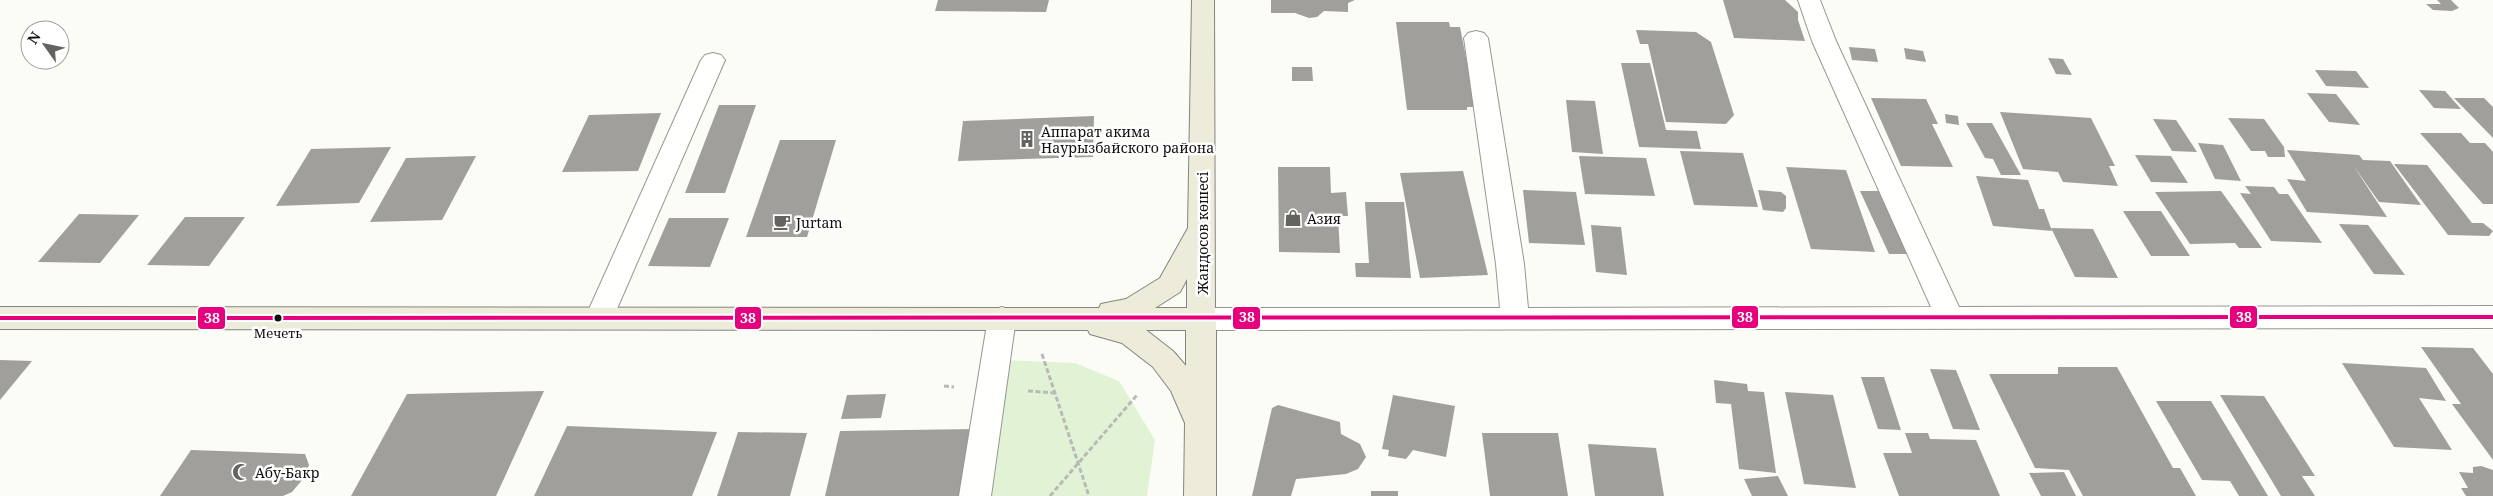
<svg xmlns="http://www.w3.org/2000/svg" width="2493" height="496" viewBox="0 0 2493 496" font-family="'Noto Serif',serif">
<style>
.green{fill:#e2f3d5}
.building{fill:#a09f9b}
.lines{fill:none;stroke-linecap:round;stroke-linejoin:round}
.minor-casing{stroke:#969694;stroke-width:2}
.major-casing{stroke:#848481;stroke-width:2}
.path{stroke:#b9b9b8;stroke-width:3;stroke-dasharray:5 2.5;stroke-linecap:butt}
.minor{fill:#fffffe;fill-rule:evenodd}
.major{fill:#edebda;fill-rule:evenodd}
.bus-1-casing{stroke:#fff;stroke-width:8}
.bus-1{stroke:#e5007d;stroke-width:4}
.bus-dot{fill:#101010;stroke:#fff;stroke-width:2}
.labels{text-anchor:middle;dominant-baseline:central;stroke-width:5;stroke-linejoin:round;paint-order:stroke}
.bus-label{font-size:13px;fill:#101010;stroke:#fff}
.poi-label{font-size:14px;fill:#101010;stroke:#fff;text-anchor:start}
.street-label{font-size:14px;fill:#101010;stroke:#fff}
.line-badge{stroke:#fff;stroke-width:2}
.badge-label{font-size:14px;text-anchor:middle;font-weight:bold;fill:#fff}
</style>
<rect width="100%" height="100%" fill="#fcfcf6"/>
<polygon class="green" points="1001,360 1075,363 1119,381 1155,440 1147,496 984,496"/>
<g class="building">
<polygon points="938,0 1049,0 1046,12 935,11"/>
<polygon points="1271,0 1355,0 1348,3 1348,12 1324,11 1317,17 1309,18 1295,13 1271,13"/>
<polygon points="1723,0 1785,0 1798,12 1798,20 1805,41 1734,38"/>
<polygon points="2437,0 2451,0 2459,8 2452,11 2433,10 2426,4 2441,4"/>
<polygon points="1396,22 1449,22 1450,27 1460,27 1467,63 1472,64 1480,107 1467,107 1467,110 1407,110"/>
<polygon points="1636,30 1696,32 1711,42 1734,115 1726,124 1666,122 1648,44 1640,44"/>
<polygon points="1849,47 1875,49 1878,62 1852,60"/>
<polygon points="1904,48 1923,51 1926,62 1906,59"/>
<polygon points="2048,58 2063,59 2072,75 2056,74"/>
<polygon points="1621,63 1650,63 1666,130 1697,131 1701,149 1639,147"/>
<polygon points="1292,67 1312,67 1313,81 1292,81"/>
<polygon points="2315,70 2356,71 2369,88 2326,86"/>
<polygon points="2419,90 2445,91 2461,109 2434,108"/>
<polygon points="2307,93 2336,94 2360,125 2329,122"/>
<polygon points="1871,98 1926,99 1938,124 1932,124 1953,167 1901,166"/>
<polygon points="2454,98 2484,98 2493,107 2493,138"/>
<polygon points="1566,100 1595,101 1603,154 1572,152"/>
<polygon points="719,105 756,105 725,193 685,193"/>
<polygon points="2000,112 2091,118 2115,166 2109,166 2118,186 2063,182 2058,172 2023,169"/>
<polygon points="661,113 638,171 562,172 589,115"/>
<polygon points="1945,114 1958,116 1959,125 1946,123"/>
<polygon points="1094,116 1093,157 958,161 963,121"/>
<polygon points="2228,118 2264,119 2284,147 2285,157 2268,157 2265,151 2251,151"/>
<polygon points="2153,119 2176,120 2197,152 2172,151"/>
<polygon points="1966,123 1992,123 2021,175 2001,175 1993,159 1985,158"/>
<polygon points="2420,133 2461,133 2470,143 2485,143 2493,152 2493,204 2483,204"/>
<polygon points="780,140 836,140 807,237 746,237"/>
<polygon points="2198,143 2223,145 2241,181 2215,179"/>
<polygon points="391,147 359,203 276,206 311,149"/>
<polygon points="2287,150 2359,155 2363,160 2390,161 2421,205 2379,202 2353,165 2387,217 2307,212 2287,179 2306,181"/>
<polygon points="1680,151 1743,153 1758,207 1694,205"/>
<polygon points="2135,155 2171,156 2188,183 2151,182"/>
<polygon points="476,156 442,220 370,222 406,158"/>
<polygon points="1579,156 1646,158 1655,196 1585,194"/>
<polygon points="2394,164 2427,165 2472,223 2483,223 2493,231 2489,236 2448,235"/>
<polygon points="1278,167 1330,167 1331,193 1346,192 1348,216 1338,216 1340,253 1279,252"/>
<polygon points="1786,167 1846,170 1875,252 1811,249"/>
<polygon points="1463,171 1488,275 1420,278 1400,173"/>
<polygon points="1976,176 2028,180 2039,209 2044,209 2052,231 1993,226"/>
<polygon points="2245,186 2274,187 2279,194 2288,194 2322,243 2271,241 2240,193 2251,194"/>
<polygon points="1523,190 1576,192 1585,245 1529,243"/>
<polygon points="1758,190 1781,192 1786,196 1786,208 1783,212 1763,210"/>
<polygon points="1860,191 1882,191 1911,254 1889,254"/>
<polygon points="2221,191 2262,248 2239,248 2235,243 2190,244 2155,192"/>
<polygon points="1365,202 1404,202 1411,278 1356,277 1355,263 1369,263"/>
<polygon points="2123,211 2161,211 2190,256 2151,256"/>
<polygon points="79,214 139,215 100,263 38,262"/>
<polygon points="185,217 245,217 209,266 147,265"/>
<polygon points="669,218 729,218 710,267 648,266"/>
<polygon points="2339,224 2368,225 2405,275 2374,274"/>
<polygon points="1591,225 1621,227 1627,275 1596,272"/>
<polygon points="2051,228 2093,229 2118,278 2075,277"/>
<polygon points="2421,347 2473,348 2493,374 2493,460 2452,404 2461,404"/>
<polygon points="0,360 32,361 0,400"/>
<polygon points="2342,363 2426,368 2446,401 2419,398 2452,450 2394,447"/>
<polygon points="2058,367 2117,367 2173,468 2180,468 2196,496 2083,496 2069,470 2035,468 1989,374 2058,374"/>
<polygon points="1930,369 1956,370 1980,430 1953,429"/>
<polygon points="1861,377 1884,377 1901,430 1878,429"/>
<polygon points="1714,380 1747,384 1748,391 1764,392 1776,473 1739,469 1731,404 1716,403"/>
<polygon points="544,391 496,496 351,496 407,394"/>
<polygon points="1785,392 1833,395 1856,488 1804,484"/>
<polygon points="886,394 881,418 841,419 847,395"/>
<polygon points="1393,395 1455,406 1446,457 1413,450 1406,459 1388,456 1389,450 1382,449"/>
<polygon points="2220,395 2264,396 2315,476 2302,476 2315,496 2281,496"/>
<polygon points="2156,401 2211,401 2268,496 2239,496 2230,481 2202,480"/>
<polygon points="1278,405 1340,422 1341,434 1360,444 1366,457 1358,469 1346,474 1296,479 1291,496 1252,496 1272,408"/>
<polygon points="567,426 717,432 692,496 534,496"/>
<polygon points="974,429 963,496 825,496 840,431"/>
<polygon points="738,432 807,433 790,496 717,496"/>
<polygon points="1482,433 1558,433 1568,496 1490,496"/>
<polygon points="1905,433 1928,433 1930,439 1976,440 2000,496 1899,496 1883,453 1912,453"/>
<polygon points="1588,444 1656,448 1664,496 1595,496"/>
<polygon points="191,450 305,454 309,465 303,479 292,492 283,496 160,496"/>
<polygon points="2481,466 2493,470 2493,496 2466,496 2461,488 2468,488 2459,472 2473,473 2473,467"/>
<polygon points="2064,472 2076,496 2041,496 2029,473"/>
<polygon points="1778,476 1788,496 1752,496 1744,479"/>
<rect x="1371" y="491" width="27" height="5"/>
</g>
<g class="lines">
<g class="minor-casing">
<g id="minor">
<polygon points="1798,0 1820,0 1836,41 1959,307 2493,306 2493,328 1203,330 1193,327 1189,319 1193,311 1203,308 1500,308 1496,264 1464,38 1468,33 1476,31 1484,33 1488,38 1524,264 1528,308 1931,307 1812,41"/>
<polygon points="713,53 721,55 725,60 613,318 609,326 599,329 589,326 585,318 701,60 705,55"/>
<polygon points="1002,307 1012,310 1016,318 991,496 959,496 988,318 992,310"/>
</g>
</g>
<g class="major-casing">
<path id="major" d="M1192 0H1214L1215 315 1217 319 1216 322V496H1184L1185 423 1171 391 1153 367 1122 343 1090 334 1088 330 0 329V307L1099 308 1101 304 1126 299 1160 278 1188 228ZM1187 279V308H1155L1180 292ZM1146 330H1186V366L1173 351Z"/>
</g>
<g class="path">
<polyline points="1042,354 1089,496"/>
<polyline points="944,386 954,387"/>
<polyline points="1028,391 1055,393"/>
<polyline points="1050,496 1137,395"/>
</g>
<use href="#minor" class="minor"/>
<use href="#major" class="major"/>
<g class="bus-1-casing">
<polyline id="bus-1" points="0,318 2493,317"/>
</g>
<use href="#bus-1" class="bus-1"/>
</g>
<defs>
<g id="building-bare" transform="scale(1.35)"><path d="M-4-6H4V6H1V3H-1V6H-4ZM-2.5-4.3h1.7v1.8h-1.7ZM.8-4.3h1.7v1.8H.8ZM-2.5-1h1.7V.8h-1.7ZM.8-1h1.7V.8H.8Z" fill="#636360" stroke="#fff" stroke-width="2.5" paint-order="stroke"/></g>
<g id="shop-bare" transform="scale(1.35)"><path d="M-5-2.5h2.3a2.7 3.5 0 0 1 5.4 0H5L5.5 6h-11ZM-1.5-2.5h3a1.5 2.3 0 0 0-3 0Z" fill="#636360" stroke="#fff" stroke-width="2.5" paint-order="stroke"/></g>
<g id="cafe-bare" transform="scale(1.35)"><path d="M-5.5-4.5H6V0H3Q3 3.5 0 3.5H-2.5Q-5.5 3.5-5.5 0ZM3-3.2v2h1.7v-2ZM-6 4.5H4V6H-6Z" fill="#636360" stroke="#fff" stroke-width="2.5" paint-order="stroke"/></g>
<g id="mosque-bare" transform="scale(1.35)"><path d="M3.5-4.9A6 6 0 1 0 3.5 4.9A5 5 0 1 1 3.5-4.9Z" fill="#636360" stroke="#fff" stroke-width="2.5" paint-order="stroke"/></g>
</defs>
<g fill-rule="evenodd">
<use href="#building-bare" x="1027" y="139"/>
<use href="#shop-bare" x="1293" y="218"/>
<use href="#cafe-bare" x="782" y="222"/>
<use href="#mosque-bare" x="241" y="472"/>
</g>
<circle class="bus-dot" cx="278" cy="318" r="4.5"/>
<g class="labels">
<g class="bus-label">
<text x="278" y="333">Мечеть</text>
</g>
<g class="poi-label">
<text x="1041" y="131">Аппарат акима<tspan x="1041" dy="16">Наурызбайского района</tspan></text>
<text x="1307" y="218">Азия</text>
<text x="796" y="222">Jurtam</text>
<text x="255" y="472">Абу-Бакр</text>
</g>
<g class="street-label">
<text transform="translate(1202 233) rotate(-90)">Жандосов көшесі</text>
</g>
</g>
<g class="line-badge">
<rect x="2229" y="305" width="29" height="24" rx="5" fill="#e5007d"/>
<rect x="1731" y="305" width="28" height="24" rx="5" fill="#e5007d"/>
<rect x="1232" y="306" width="29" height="24" rx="5" fill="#e5007d"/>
<rect x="734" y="306" width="28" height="24" rx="5" fill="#e5007d"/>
<rect x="197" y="306" width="29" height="24" rx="5" fill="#e5007d"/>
</g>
<g class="badge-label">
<text x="2244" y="322">38</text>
<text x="1745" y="322">38</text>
<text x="1247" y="322">38</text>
<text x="748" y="323">38</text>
<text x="212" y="323">38</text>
</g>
<g transform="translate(45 45) rotate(303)"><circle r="24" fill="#ffffff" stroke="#9f9f9f"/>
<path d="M0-4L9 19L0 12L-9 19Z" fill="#636360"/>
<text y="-8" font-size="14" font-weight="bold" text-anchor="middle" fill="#101010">N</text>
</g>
</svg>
